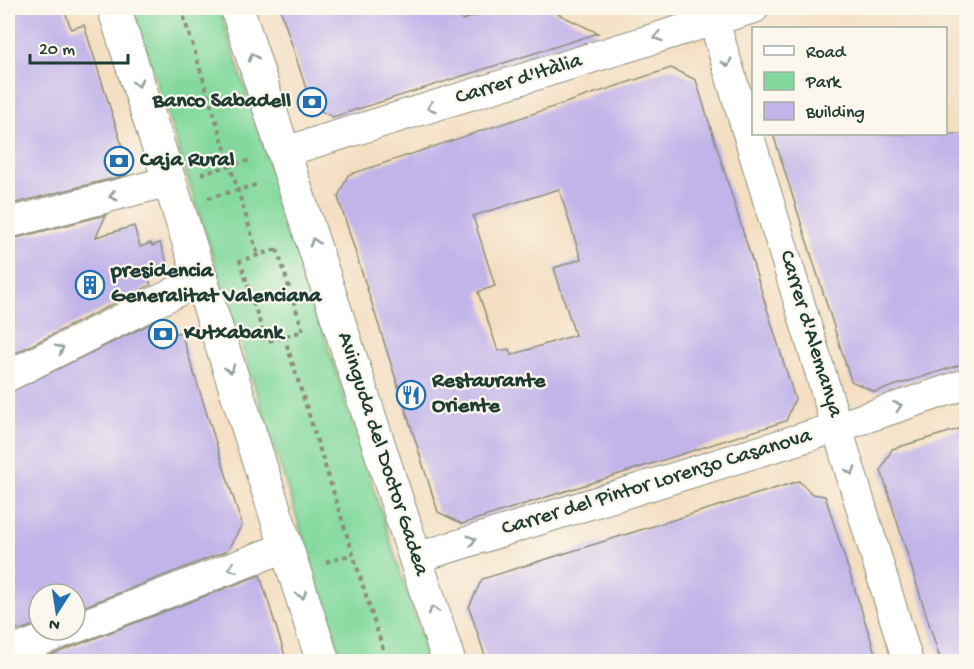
<svg xmlns="http://www.w3.org/2000/svg" width="974" height="669" viewBox="0 0 974 669" font-family="'Gochi Hand',sans-serif">
<style>
.green{fill:#83d99d;stroke:#518b68;stroke-width:1.5}
.building{fill:#c1b4e9;fill-rule:evenodd}
.lines{fill:none;stroke-linecap:round;stroke-linejoin:round}
.minor-casing{stroke:#8a8e7a;stroke-width:32}
.tertiary-casing{stroke:#8a8e7a;stroke-width:35}
.path{stroke:#8a8e7a;stroke-width:4;stroke-dasharray:4.5 4.5;stroke-linecap:butt}
.minor{stroke:#fff;stroke-width:30}
.tertiary{stroke:#fff;stroke-width:33}
.oneway{stroke:#8f9e9a}
.labels{text-anchor:middle;dominant-baseline:central;stroke-width:4.5;stroke-linejoin:round;paint-order:stroke}
.street-label{font-size:22px;fill:#1f3d34;stroke:#fbf7ec}
.poi-label{font-size:22px;font-weight:bold;fill:#1f3d34;stroke:#fbf7ec;text-anchor:start}
</style>
<rect width="100%" height="100%" fill="#fbf7ec"/>
<filter id="ink" filterUnits="userSpaceOnUse"><feTurbulence type="fractalNoise" baseFrequency=".0167" numOctaves="2"/><feDisplacementMap in="SourceGraphic" scale="12" xChannelSelector="R" yChannelSelector="G"/><feConvolveMatrix kernelMatrix="1 2 1 2 8 2 1 2 1" color-interpolation-filters="sRGB"/></filter>
<filter id="wash" filterUnits="userSpaceOnUse"><feTurbulence type="fractalNoise" baseFrequency=".008" numOctaves="4" result="noise"/><feDisplacementMap in="SourceGraphic" scale="24" xChannelSelector="R" yChannelSelector="G"/><feGaussianBlur stdDeviation="1.35" result="paint"/><feColorMatrix in="noise" values="0 0 0 0 0 0 0 0 0 0 0 0 0 0 0 0 0 1.4 0 .05"/><feComposite in="paint" operator="in"/></filter>
<g filter="url(#wash)">
<rect width="100%" height="100%" fill="#f4dec1"/>
<polygon class="green" points="133,8 219,8 429,661 343,661"/>
<g id="blocks">
<g class="building">
<polygon points="8,8 64,8 71,29 84,25 129,168 126,175 8,205"/>
<polygon points="280,8 458,8 462,20 501,8 546,8 598,33 333,117 312,107"/>
<path d="M671 68 696 80 795 399 786 421 462 524 438 512 338 197 348 175ZM559 189 581 259 554 268 575 335 511 355 509 349 498 351 478 292 495 286 473 216Z"/>
<polygon points="773,134 966,134 966,363 875,392 851,381"/>
<polygon points="106,215 96,237 134,226 140,247 151,243 152,246 160,243 168,266 148,277 151,285 8,357 8,240"/>
<polygon points="162,318 164,326 170,323 172,334 181,332 242,525 227,551 75,610 75,594 39,594 39,623 21,630 8,627 8,393"/>
<polygon points="966,427 966,662 941,662 881,470 892,449"/>
<polygon points="799,481 812,494 825,496 878,662 487,662 469,607 482,579"/>
<polygon points="260,575 287,662 41,662 41,659 77,645"/>
</g>
</g>
</g>
<g filter="url(#ink)">
<use href="#blocks" fill-opacity="0" stroke="#8a8e7a" stroke-width="1.5"/>
<g class="lines">
<g class="minor-casing">
<g id="minor">
<polyline points="710,8 908,662"/>
<polyline points="284,152 754,8"/>
<polyline points="8,223 170,181"/>
<polyline points="8,376 202,279"/>
<polyline points="416,558 838,427 966,384"/>
<polyline points="75,628 286,547"/>
<polyline points="8,653 69,630"/>
</g>
</g>
<g class="tertiary-casing">
<g id="tertiary">
<polyline points="114,8 323,662"/>
<polyline points="237,8 449,662"/>
</g>
</g>
<g class="path">
<polyline points="181,8 258,255"/>
<polyline points="201,174 251,160"/>
<polyline points="208,198 259,184"/>
<polygon points="277,249 303,331 266,342 240,261"/>
<polyline points="284,336 387,662"/>
<polyline points="326,562 353,554"/>
</g>
<use href="#minor" class="minor"/>
<use href="#tertiary" class="tertiary"/>
</g>
<defs><path id="oneway-chevron" d="M-2-3.5L2.5 0L-2 3.5" fill="none" stroke-width="1.6" stroke-linecap="round" stroke-linejoin="round" transform="scale(1.5)"/></defs>
<g class="oneway">
<use href="#oneway-chevron" transform="translate(658 37) rotate(163)"/>
<use href="#oneway-chevron" transform="translate(253 57) rotate(-108)"/>
<use href="#oneway-chevron" transform="translate(727 63) rotate(73)"/>
<use href="#oneway-chevron" transform="translate(138 83) rotate(72)"/>
<use href="#oneway-chevron" transform="translate(431 107) rotate(163)"/>
<use href="#oneway-chevron" transform="translate(113 196) rotate(165)"/>
<use href="#oneway-chevron" transform="translate(314 242) rotate(-108)"/>
<use href="#oneway-chevron" transform="translate(60 349) rotate(-27)"/>
<use href="#oneway-chevron" transform="translate(230 369) rotate(73)"/>
<use href="#oneway-chevron" transform="translate(898 406) rotate(-19)"/>
<use href="#oneway-chevron" transform="translate(851 471) rotate(73)"/>
<use href="#oneway-chevron" transform="translate(472 540) rotate(-17)"/>
<use href="#oneway-chevron" transform="translate(232 568) rotate(159)"/>
<use href="#oneway-chevron" transform="translate(302 595) rotate(72)"/>
<use href="#oneway-chevron" transform="translate(433 610) rotate(-108)"/>
</g>
</g>
<defs>
<g id="bank-ring" transform="scale(1.5)"><circle r="9.5" fill="#fbf7ec" stroke="#1f6fb2" stroke-width="1.5"/><path d="M-6-4H6V4H-6ZM0-2.3a2.3 2.3 0 1 0 0 4.6a2.3 2.3 0 1 0 0-4.6Z" fill="#1f6fb2"/></g>
<g id="building-ring" transform="scale(1.5)"><circle r="9.5" fill="#fbf7ec" stroke="#1f6fb2" stroke-width="1.5"/><path d="M-4-6H4V6H1V3H-1V6H-4ZM-2.5-4.3h1.7v1.8h-1.7ZM.8-4.3h1.7v1.8H.8ZM-2.5-1h1.7V.8h-1.7ZM.8-1h1.7V.8H.8Z" fill="#1f6fb2"/></g>
<g id="restaurant-ring" transform="scale(1.5)"><circle r="9.5" fill="#fbf7ec" stroke="#1f6fb2" stroke-width="1.5"/><path d="M-5-6h1v4h1v-4h1v4h1v-4h1v5L-1.5 .5V6h-2V.5L-5-1ZM5-6V6H3V1.5H1.5Q1.5-4 5-6Z" fill="#1f6fb2"/></g>
</defs>
<g fill-rule="evenodd">
<use href="#bank-ring" x="312" y="102"/>
<use href="#bank-ring" x="119" y="161"/>
<use href="#building-ring" x="90" y="285"/>
<use href="#bank-ring" x="163" y="334"/>
<use href="#restaurant-ring" x="411" y="395"/>
</g>
<g class="labels">
<g class="street-label">
<text transform="translate(519 80) rotate(-17)">Carrer d'Itàlia</text>
<text transform="translate(810 334) rotate(73)">Carrer d'Alemanya</text>
<text transform="translate(382 454) rotate(72)">Avinguda del Doctor Gadea</text>
<text transform="translate(657 483) rotate(-17)">Carrer del Pintor Lorenzo Casanova</text>
</g>
<g class="poi-label">
<text x="291" y="102" text-anchor="end">Banco Sabadell</text>
<text x="140" y="161">Caja Rural</text>
<text x="111" y="272">presidencia<tspan x="111" dy="25">Generalitat Valenciana</tspan></text>
<text x="184" y="334">Kutxabank</text>
<text x="432" y="382">Restaurante<tspan x="432" dy="25">Oriente</tspan></text>
</g>
</g>
<rect width="974" height="669" fill="none" stroke="#fbf7ec" stroke-width="30"/>
<rect x="752" y="27" width="195" height="108" fill="#fbf7ec" stroke="#a3ada2" stroke-width="1.5"/>
<rect x="764" y="46" width="30" height="9" fill="#ffffff" stroke="#a3ada2" stroke-width="1.5"/>
<text x="806" y="57" font-size="18" fill="#1f3d34">Road</text>
<rect x="764" y="72" width="30" height="18" fill="#83d99d" stroke="#a3ada2" stroke-width="1.5"/>
<text x="806" y="87" font-size="18" fill="#1f3d34">Park</text>
<rect x="764" y="102" width="30" height="18" fill="#c1b4e9" stroke="#a3ada2" stroke-width="1.5"/>
<text x="806" y="117" font-size="18" fill="#1f3d34">Building</text>
<g transform="translate(57 612) rotate(192)"><circle r="28" fill="#fbf7ec" stroke="#a3ada2" stroke-width="1.5"/>
<path d="M0-4.5L10 22L0 15L-10 22Z" fill="#1f6fb2"/>
<text y="-9" font-size="16" font-weight="bold" text-anchor="middle" fill="#1f3d34">N</text>
</g>
<path d="M30 54v9h98v-9" fill="none" stroke="#1f3d34" stroke-width="3"/>
<text x="39" y="54" font-size="18" fill="#1f3d34" stroke="#fbf7ec" stroke-width="4.5" paint-order="stroke">20 m</text>
</svg>
